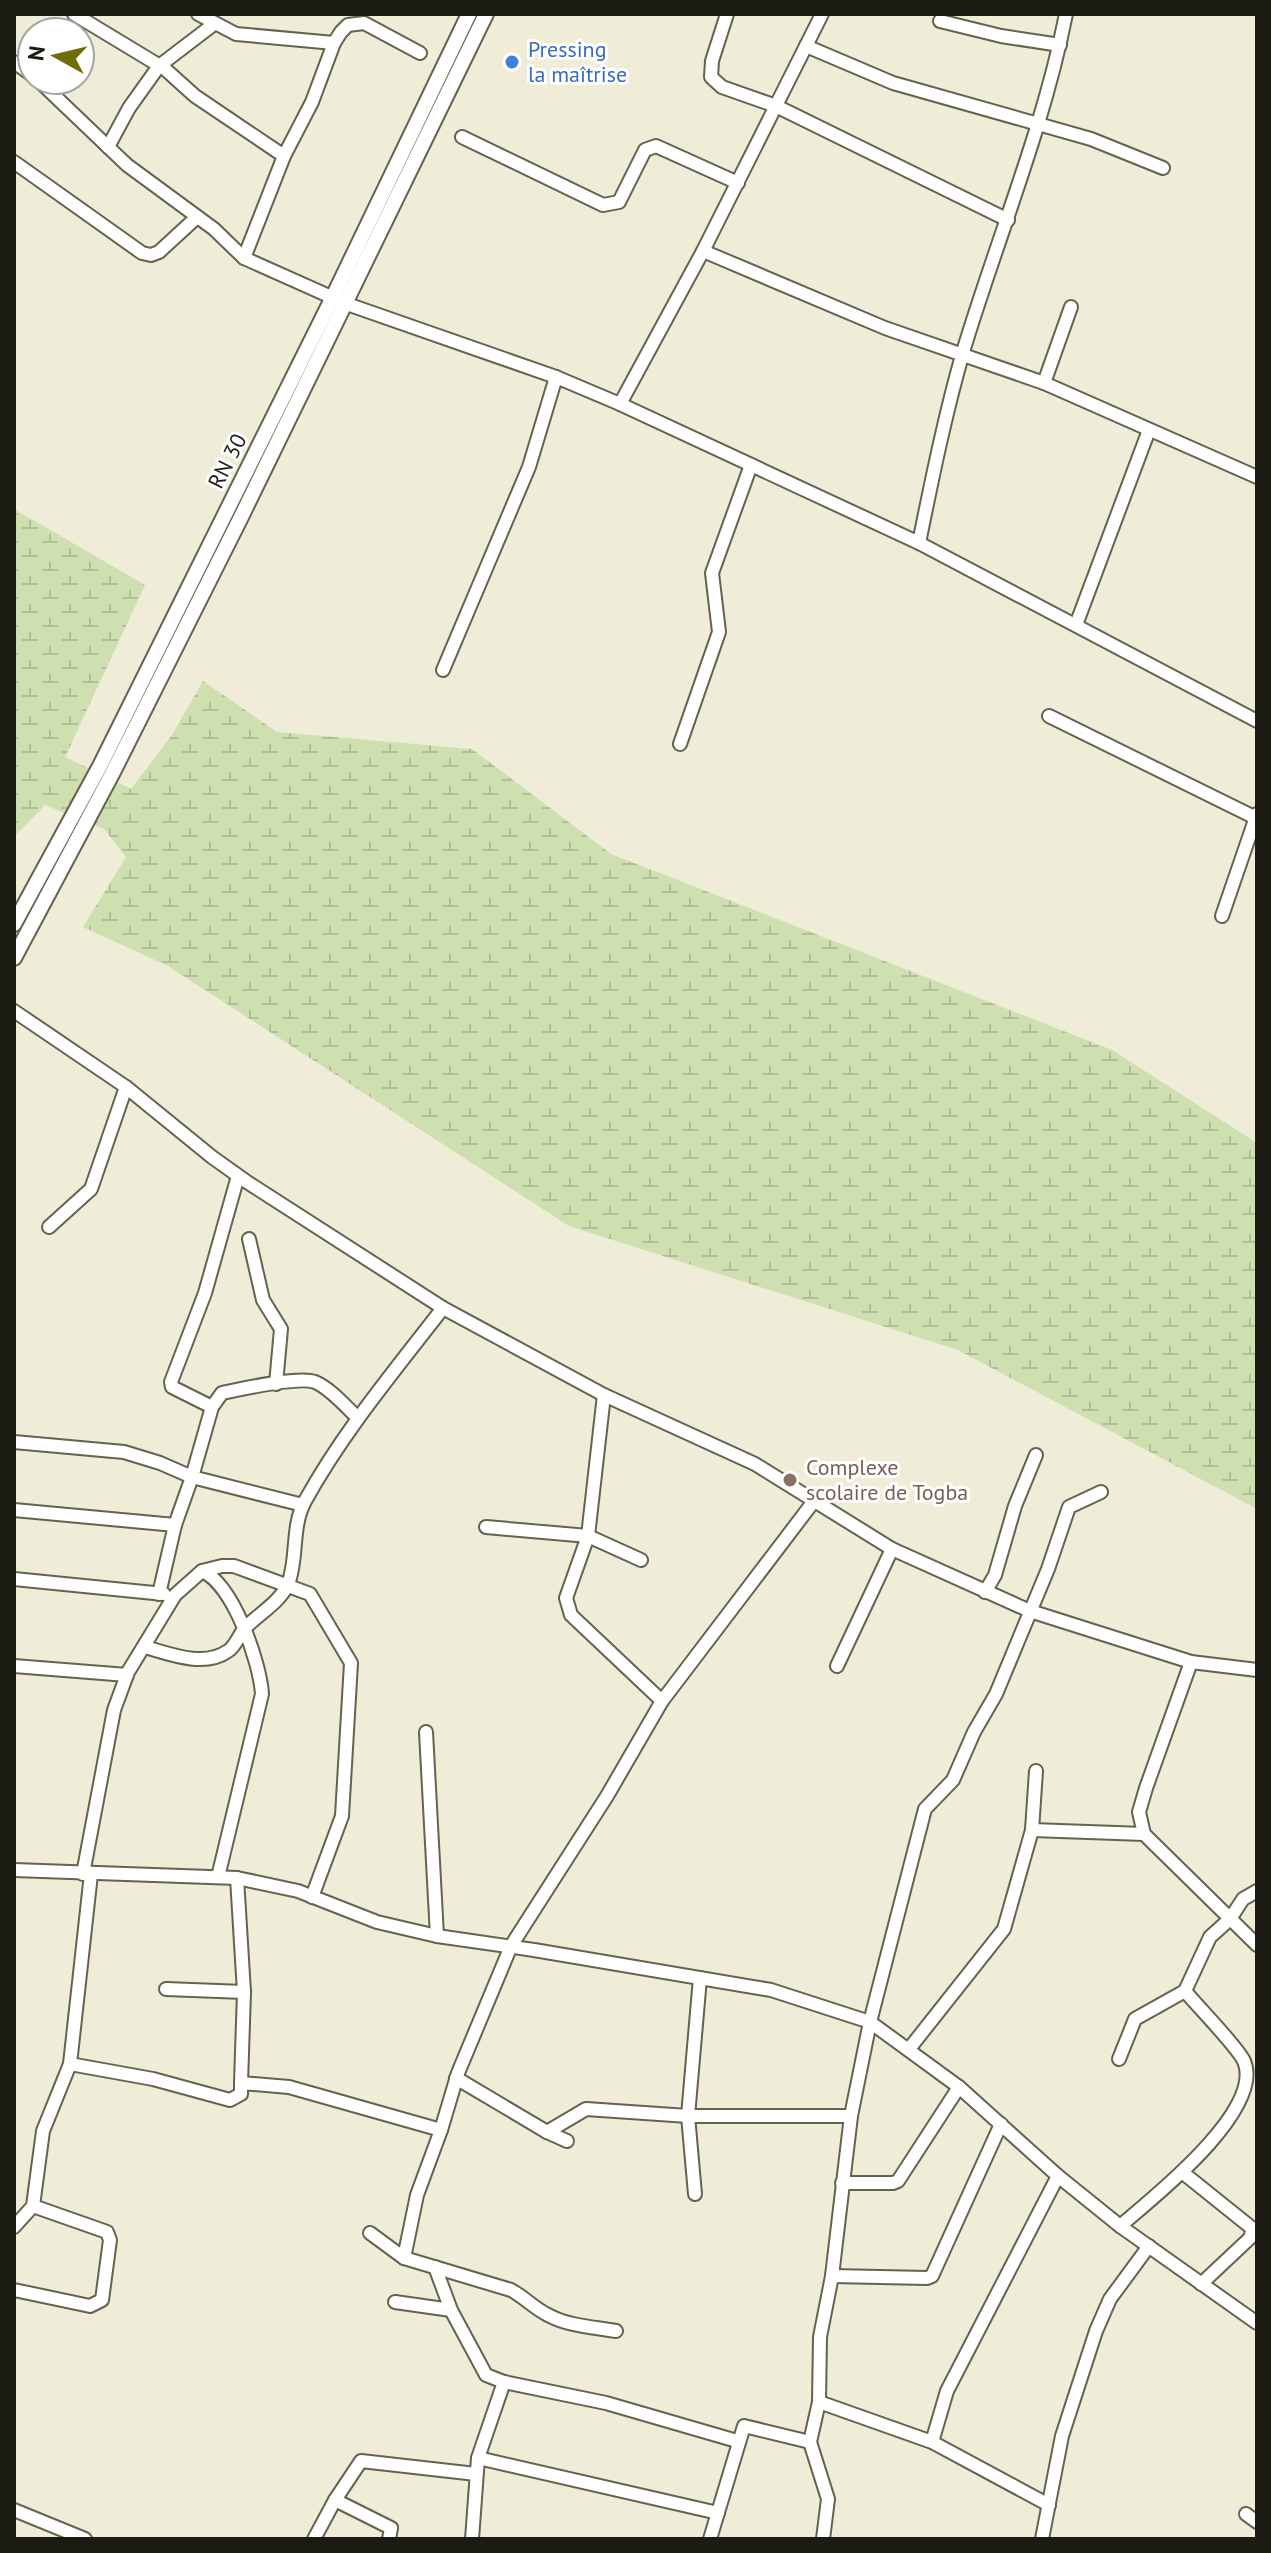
<svg xmlns="http://www.w3.org/2000/svg" width="1271" height="2553" viewBox="0 0 1271 2553" font-family="'PT Sans',sans-serif">
<style>
.wetland{fill:url(#wetland-marsh)}
.lines{fill:none;stroke-linecap:round;stroke-linejoin:round}
.minor-casing{stroke:#656250;stroke-width:16}
.major-casing{stroke:#656250;stroke-width:18}
.minor{stroke:#fff;stroke-width:12}
.major{stroke:#fff;stroke-width:14}
.shop-dot{fill:#3f7fe0;stroke:#fff;stroke-width:3}
.education-dot{fill:#8d6e63;stroke:#fff;stroke-width:3}
.labels{text-anchor:middle;dominant-baseline:central;stroke-width:6;stroke-linejoin:round;paint-order:stroke}
.shop-label{font-size:22px;fill:#366cbe;stroke:#fff;text-anchor:start}
.street-label{font-size:22px;fill:#1c1b13;stroke:#fff}
.education-label{font-size:22px;fill:#785e54;stroke:#fff;text-anchor:start}
</style>
<defs>
<pattern id="wetland-marsh" width="20" height="14" patternUnits="userSpaceOnUse" patternTransform="scale(2)"><rect width="20" height="14" fill="#cee0af"/><path d="M1 5h8M5 5V1M11 12h8M15 12V8" fill="none" stroke="#b0c096"/></pattern>
</defs>
<rect width="100%" height="100%" fill="#efecd7"/>
<polygon class="wetland" points="14,509 145,585 65,757 131,789 172,735 203,681 277,732 472,749 611,854 1112,1050 1257,1143 1257,1509 958,1350 569,1226 168,966 83,927 126,857 104,829 45,805 14,837"/>
<g class="lines">
<g class="minor-casing">
<g id="minor">
<polyline points="74,14 165,69 195,96 284,156"/>
<polyline points="198,14 236,34 334,43"/>
<polyline points="727,14 712,61 711,77 722,87 776,106 1008,220"/>
<polyline points="940,21 1001,36 1060,45"/>
<polyline points="806,46 893,83 1091,139 1163,168"/>
<polyline points="14,62 32,75"/>
<polyline points="38,80 127,165 214,229 244,258 347,304 556,377 620,404 919,543 1257,721"/>
<polyline points="462,137 603,205 619,202 645,150 656,146 738,183"/>
<polyline points="108,147 129,108 159,66 214,24"/>
<polyline points="14,162 142,253 151,255 159,252 197,217"/>
<polyline points="703,251 885,328 1044,383 1257,477"/>
<polyline points="244,258 284,156 312,102 334,43 341,32 348,25 364,23 420,53"/>
<polyline points="1044,383 1071,307"/>
<polyline points="620,404 703,251 822,14"/>
<path d="M919 543C932 479 945 415 963 352 997 239 1043 130 1066 14"/>
<polyline points="1076,625 1149,430"/>
<polyline points="443,670 529,467 556,377"/>
<polyline points="1049,716 1256,818"/>
<polyline points="680,744 719,632 712,573 751,465"/>
<polyline points="1222,916 1257,814"/>
<polyline points="14,1011 126,1087 212,1157 247,1182 443,1308 604,1395 755,1464 892,1549 1030,1611 1191,1662 1257,1670"/>
<polyline points="49,1227 91,1189 126,1087"/>
<polyline points="249,1239 263,1300 281,1329 276,1384"/>
<polyline points="604,1395 588,1536 566,1598 571,1615 662,1701"/>
<polyline points="212,1407 172,1387 171,1382 205,1293 238,1176"/>
<polyline points="14,1442 124,1452 160,1463 192,1477 303,1505"/>
<polyline points="14,1510 175,1525"/>
<polyline points="486,1527 588,1536 641,1560"/>
<path d="M202 1571C233 1584 260 1662 262 1694L218 1877"/>
<polyline points="14,1579 164,1594"/>
<polyline points="985,1592 995,1575 1015,1506 1036,1455"/>
<path d="M159 1594 175 1525 192 1477 212 1407 222 1393C241 1389 299 1376 315 1382 330 1388 346 1407 358 1418"/>
<path d="M145 1647C170 1654 204 1668 228 1651 236 1646 239 1634 246 1627 259 1614 280 1602 288 1584 298 1560 291 1526 305 1501 343 1432 395 1370 443 1308"/>
<polyline points="1191,1662 1146,1788 1139,1812 1144,1834 1257,1945"/>
<polyline points="14,1666 127,1675"/>
<polyline points="837,1666 892,1549"/>
<polyline points="426,1732 437,1936"/>
<polyline points="1032,1830 1144,1834"/>
<polyline points="14,1870 237,1878 298,1891 377,1922 437,1936 534,1950 771,1990 870,2022 959,2087 1058,2176 1120,2226 1257,2323"/>
<polyline points="83,1874 114,1710 128,1672 175,1595 202,1571 222,1566 234,1566 310,1594 351,1663 342,1816 312,1897"/>
<polyline points="237,1878 244,1992 241,2083"/>
<polyline points="166,1989 244,1992"/>
<polyline points="909,2049 1004,1929 1032,1830 1036,1771"/>
<polyline points="1119,2059 1135,2019 1185,1991 1210,1937 1230,1919 1243,1899 1257,1891"/>
<polyline points="70,2064 153,2079 230,2100 241,2094 241,2083 289,2087 441,2130"/>
<polyline points="456,2078 547,2132 586,2109 688,2116 851,2116"/>
<polyline points="547,2132 567,2141"/>
<polyline points="1182,2172 1253,2229 1250,2238 1201,2284"/>
<polyline points="842,2183 893,2183 898,2181 959,2087"/>
<polyline points="695,2194 688,2116 700,1978"/>
<path d="M1120 2226C1153 2198 1265 2110 1244 2061 1236 2045 1198 2007 1185 1991"/>
<polyline points="14,2227 33,2206 43,2131 70,2064 91,1874"/>
<path d="M370 2233 404 2258 511 2290C524 2297 534 2308 548 2315 568 2326 593 2327 616 2331"/>
<polyline points="404,2258 417,2195 441,2130 458,2073 511,1946 607,1796 662,1701 814,1501"/>
<polyline points="435,2267 451,2310 486,2375 504,2382 606,2403 737,2441"/>
<polyline points="832,2276 927,2278 932,2276 1001,2124"/>
<polyline points="14,2290 90,2306 102,2300 110,2240 107,2232 33,2206"/>
<polyline points="395,2302 451,2310"/>
<polyline points="819,2402 932,2442 1049,2505"/>
<polyline points="932,2442 947,2391 1058,2176"/>
<polyline points="478,2458 718,2513"/>
<polyline points="335,2500 391,2528 389,2539"/>
<polyline points="14,2510 85,2539"/>
<polyline points="1246,2514 1257,2522"/>
<polyline points="314,2539 335,2500 361,2461 476,2474"/>
<polyline points="472,2539 478,2458 504,2382"/>
<polyline points="710,2539 744,2426 810,2442"/>
<polyline points="823,2539 828,2499 810,2442 819,2402 820,2337 832,2276 851,2116 870,2022 925,1809 953,1780 974,1732 996,1694 1048,1569 1069,1507 1101,1492"/>
<polyline points="1042,2539 1062,2436 1096,2331 1110,2299 1149,2246"/>
</g>
</g>
<g class="major-casing">
<g id="major">
<polyline points="14,924 100,766 333,297 469,14"/>
<polyline points="14,958 113,772 241,517 486,14"/>
</g>
</g>
<use href="#minor" class="minor"/>
<use href="#major" class="major"/>
</g>
<circle class="shop-dot" cx="512" cy="62" r="8"/>
<circle class="education-dot" cx="790" cy="1480" r="8"/>
<g class="labels">
<g class="shop-label">
<text x="528" y="49">Pressing<tspan x="528" dy="25">la maîtrise</tspan></text>
</g>
<g class="street-label">
<text transform="translate(227 461) rotate(-63)">RN 30</text>
</g>
<g class="education-label">
<text x="806" y="1467">Complexe<tspan x="806" dy="25">scolaire de Togba</tspan></text>
</g>
</g>
<rect width="1271" height="2553" fill="none" stroke="#1c1b13" stroke-width="32"/>
<g transform="translate(56 56) rotate(278)"><circle r="38" fill="#ffffff" stroke="#a4a4a1" stroke-width="2"/>
<path d="M0-6L14 30L0 20L-14 30Z" fill="#706c09"/>
<text y="-12" font-size="22" font-weight="bold" text-anchor="middle" fill="#1c1b13">N</text>
</g>
</svg>
